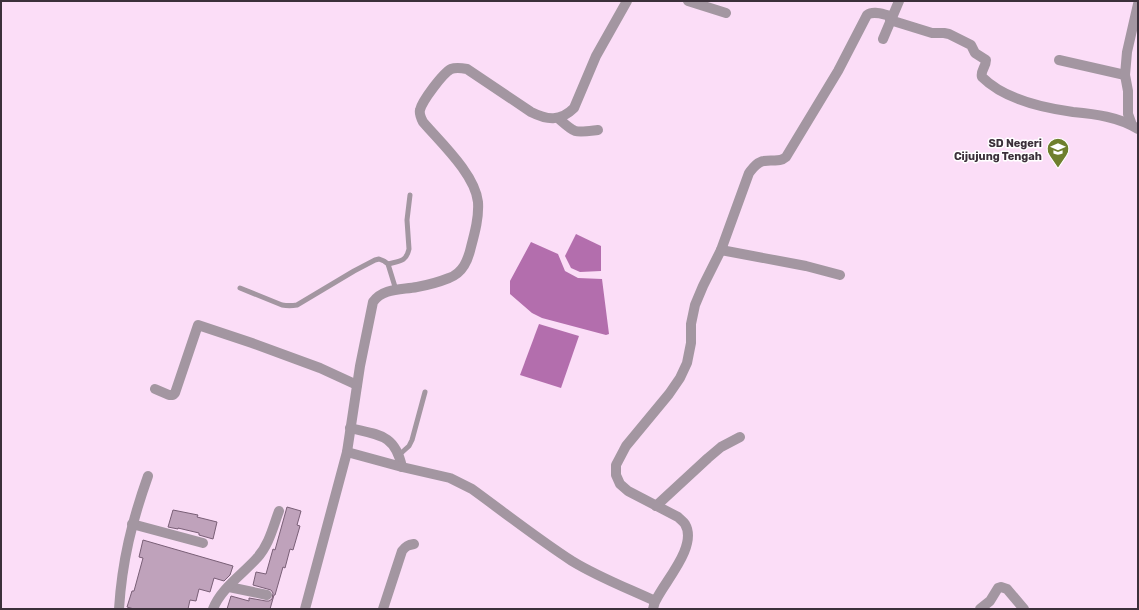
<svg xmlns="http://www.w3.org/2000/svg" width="1139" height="610" viewBox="0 0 1139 610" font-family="Rubik,sans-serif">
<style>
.water{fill:#b36ead}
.building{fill:#bfa2bb;stroke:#795f76}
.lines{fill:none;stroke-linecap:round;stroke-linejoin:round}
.lane{stroke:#a396a1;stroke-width:5}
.street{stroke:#a396a1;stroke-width:10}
.labels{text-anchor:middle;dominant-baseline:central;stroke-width:3;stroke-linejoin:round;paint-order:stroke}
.poi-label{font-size:11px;font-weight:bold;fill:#3b303a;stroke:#fff;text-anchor:end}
</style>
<rect width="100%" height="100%" fill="#fbddf7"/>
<g class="water">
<polygon points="576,234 601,246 601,271 580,272 571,268 565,256"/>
<polygon points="531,242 558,254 565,271 578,278 602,279 609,334 606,335 542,318 532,313 510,294 510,281"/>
<polygon points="539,324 579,336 561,388 520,375"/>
</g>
<g class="building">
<polygon points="287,507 301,511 297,525 300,526 293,550 290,549 285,568 283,567 275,595 274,595 270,609 227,609 231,596 249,601 249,598 266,601 269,601 272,599 273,593 271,590 253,585 256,572 266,574 273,549 275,550"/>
<polygon points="173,510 198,515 197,517 217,522 213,539 199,535 199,533 178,528 178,529 168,527"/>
<polygon points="143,540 233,566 230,575 224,581 214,578 210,592 199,589 196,601 190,600 188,609 134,609 127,607 132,591 134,591 143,558 139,557"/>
</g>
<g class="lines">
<g class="lane">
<path d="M388 264C400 261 406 262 409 249L407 220 410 195"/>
<path d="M240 288 282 305C288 306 291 306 297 305L354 271 375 260 379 259 384 261 388 264 396 290"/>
<polyline points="399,455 409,446 412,440 425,392"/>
</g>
<g class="street">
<polyline points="688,1 726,13"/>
<path d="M890 20 932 33H944L949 34 971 45 975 53 986 60C986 67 980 71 982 77 1004 99 1043 108 1073 112 1095 114 1119 117 1138 129"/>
<polyline points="883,39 899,1"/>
<polyline points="1059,60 1125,75"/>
<path d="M558 118C576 134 574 133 598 130"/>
<polyline points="1132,125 1128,114 1128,91 1125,75 1127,52 1138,4"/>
<polyline points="721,250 806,266 840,275"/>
<polyline points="155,389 169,395 173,395 175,393 198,325 252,343 320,368 357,385"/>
<path d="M350 428C379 435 395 434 402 467L450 478 472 489C505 513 538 539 572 561 598 577 627 588 655 601"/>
<polyline points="347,452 402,467"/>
<polyline points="656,506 708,458 721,447 740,437"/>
<polyline points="132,524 203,543"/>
<polyline points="229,587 267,595"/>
<path d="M119 609C122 561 132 521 148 476"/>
<path d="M213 609C221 588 243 574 257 558 269 545 273 527 279 511"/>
<path d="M305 609 347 452 360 366 373 302C383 288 401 290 417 287 428 285 439 282 449 278 463 273 468 260 471 247 475 232 479 217 478 202 475 174 440 142 423 122 421 118 419 114 420 110 422 101 443 73 451 69 456 67 462 68 467 69L531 112C547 120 560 122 574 108L596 56 627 1"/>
<path d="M383 609 402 551C406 546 408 545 414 544"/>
<path d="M653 609C654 606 654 603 656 600 665 581 698 546 685 524 683 521 680 519 678 517L628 491 620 484 616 475V465L626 446 669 394 680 378 687 363 691 343V324L695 305 703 286 721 250 749 173C753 168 757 162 764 161 773 159 779 163 786 157L838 71 867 15C874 10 884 15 892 16"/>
<polyline points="980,609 990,601 998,588 1001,587 1007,589 1024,609"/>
</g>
</g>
<defs>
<g id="school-pin" transform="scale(1.15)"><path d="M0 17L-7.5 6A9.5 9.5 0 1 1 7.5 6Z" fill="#6e7f2d" stroke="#fff"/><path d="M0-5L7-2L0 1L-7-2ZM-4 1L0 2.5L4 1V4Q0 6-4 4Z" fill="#fff"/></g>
</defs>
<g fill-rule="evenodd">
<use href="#school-pin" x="1058" y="149"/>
</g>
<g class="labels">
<g class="poi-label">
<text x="1042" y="143">SD Negeri<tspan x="1042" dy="13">Cijujung Tengah</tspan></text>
</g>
</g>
<rect width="1139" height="610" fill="none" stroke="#3b303a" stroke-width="4"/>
</svg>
